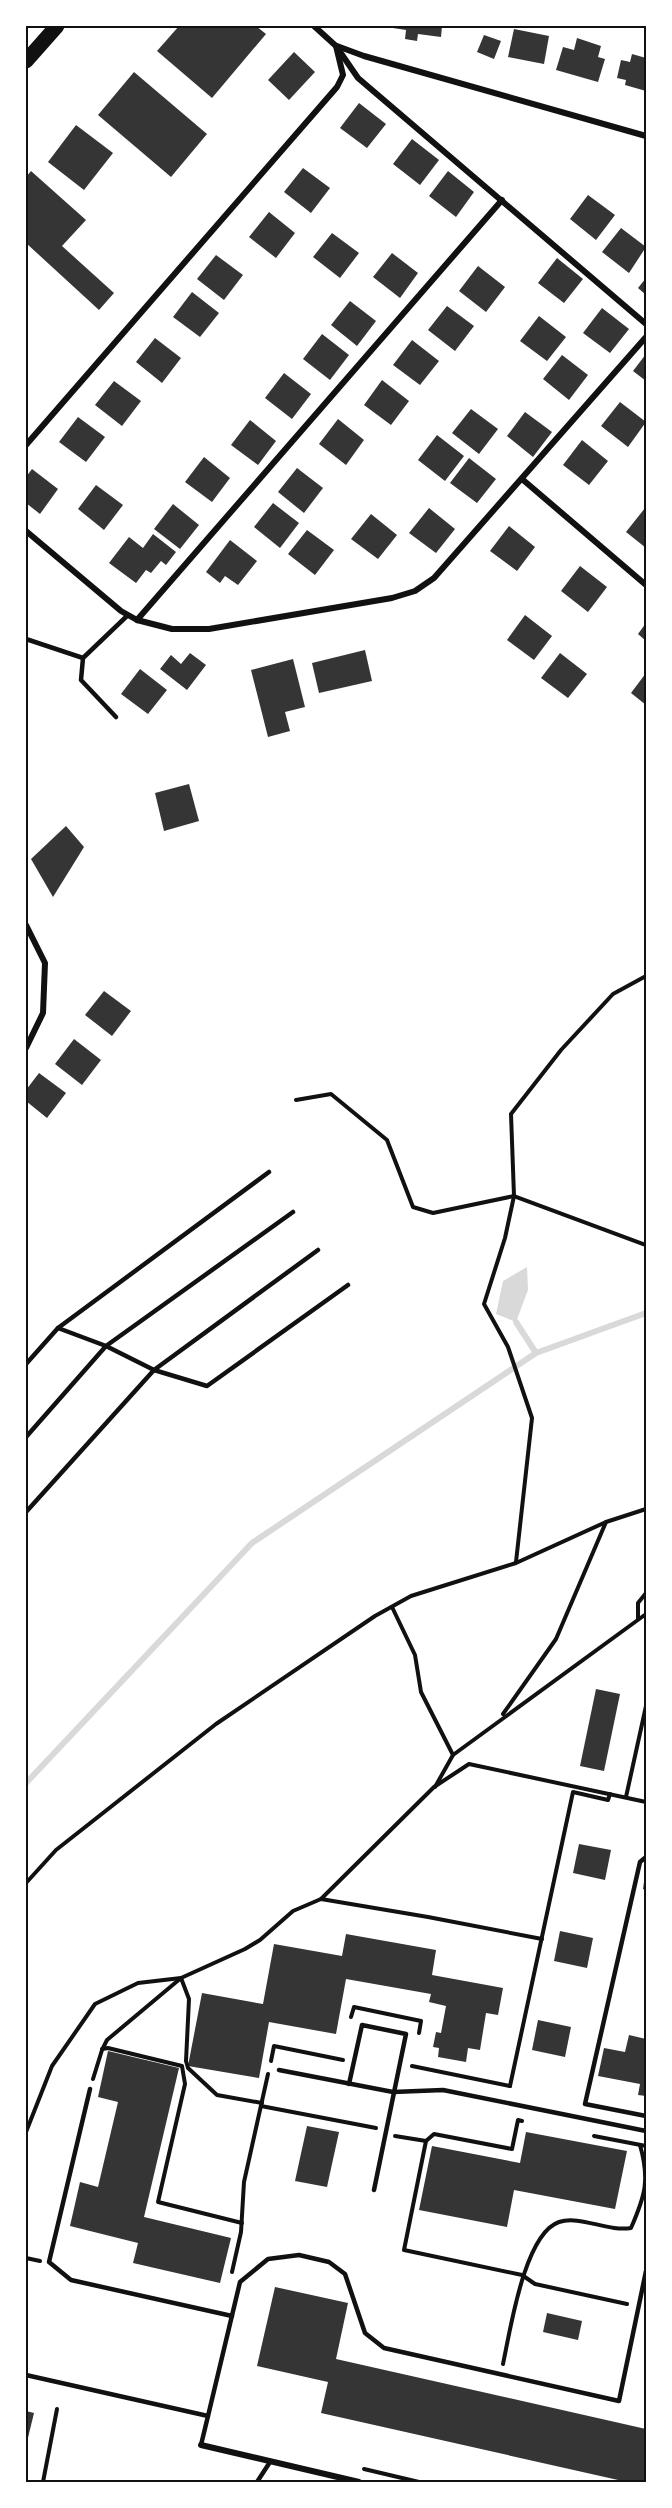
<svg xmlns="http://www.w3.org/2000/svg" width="672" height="2508" viewBox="0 0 672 2508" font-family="'Noto Serif',serif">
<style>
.water{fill:#d9d9d9}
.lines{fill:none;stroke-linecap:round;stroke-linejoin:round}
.stream{stroke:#d9d9d9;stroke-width:6}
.building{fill:#353535}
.path{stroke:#111;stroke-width:4}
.service{stroke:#111;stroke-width:4.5}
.minor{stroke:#111;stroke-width:6}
.primary{stroke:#111;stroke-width:15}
.neatline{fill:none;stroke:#111;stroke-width:2}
</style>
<rect width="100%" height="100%" fill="#fff"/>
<polygon class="water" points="527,1267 528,1290 516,1322 496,1314 503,1281"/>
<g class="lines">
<g class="stream">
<polyline points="516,1322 536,1353"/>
<polyline points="26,1783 252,1543 536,1353 646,1313"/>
</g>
</g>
<g class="building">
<polygon points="179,26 256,26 266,34 212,98 157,51"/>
<polygon points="394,26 442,26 441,37 418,34 417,41 405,39 406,30 393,28"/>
<polygon points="514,29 549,36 544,64 508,57"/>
<polygon points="484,35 501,41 494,59 477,52"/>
<polygon points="577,38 601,46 598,57 605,59 598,82 556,70 563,47 574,50"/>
<polygon points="294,52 315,72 289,100 268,80"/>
<polygon points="632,54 646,58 646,91 625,85 626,80 617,78 621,60 630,62"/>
<polygon points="134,72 207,134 171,177 98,115"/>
<polygon points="359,103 386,124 367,148 340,128"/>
<polygon points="76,125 113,153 84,190 48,162"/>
<polygon points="412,139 439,160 420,185 393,164"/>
<polygon points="303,168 330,188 311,213 284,192"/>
<polygon points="31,171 86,220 62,246 114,293 99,310 26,243 26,177"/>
<polygon points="448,171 474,192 456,217 429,196"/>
<polygon points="588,195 615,215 596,240 570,219"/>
<polygon points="269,212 295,233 276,258 249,237"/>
<polygon points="621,228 646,247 629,273 602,252"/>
<polygon points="332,233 359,253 340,278 313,257"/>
<polygon points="392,253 418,273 400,298 373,277"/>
<polygon points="216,255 243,275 224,300 197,279"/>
<polygon points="557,258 583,279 564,303 538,283"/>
<polygon points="478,266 505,287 486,312 459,291"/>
<polygon points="646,278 646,295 638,288"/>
<polygon points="192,292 219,313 200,337 173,317"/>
<polygon points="350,301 376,321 357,346 331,325"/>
<polygon points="447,306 474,326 455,351 428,330"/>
<polygon points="602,308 629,329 610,353 583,333"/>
<polygon points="539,316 566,337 547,361 520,341"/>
<polygon points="322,334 349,355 330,380 303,359"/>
<polygon points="155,338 181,358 162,383 136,362"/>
<polygon points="412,340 439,361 420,385 393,365"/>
<polygon points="646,354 646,381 633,371"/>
<polygon points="562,355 588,375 569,400 543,379"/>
<polygon points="284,373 311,394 292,419 265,398"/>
<polygon points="382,380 409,401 391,425 364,405"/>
<polygon points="114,381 141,401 122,426 95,405"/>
<polygon points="620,402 646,422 628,447 601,426"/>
<polygon points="471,409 498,429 479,454 452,433"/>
<polygon points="525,412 552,432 533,457 507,436"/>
<polygon points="78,417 105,437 86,462 59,442"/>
<polygon points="338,419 364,440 346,465 319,444"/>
<polygon points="250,420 276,441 258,465 231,445"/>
<polygon points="437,435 464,456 445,481 418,460"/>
<polygon points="582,440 608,461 589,485 563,465"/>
<polygon points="204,457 230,478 212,502 185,482"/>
<polygon points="469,458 496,479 477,503 450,483"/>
<polygon points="297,468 323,488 304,513 278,492"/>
<polygon points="32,469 58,489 40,514 26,503 26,477"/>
<polygon points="96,485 123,505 104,530 78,509"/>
<polygon points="273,503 299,523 280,548 254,527"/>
<polygon points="173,504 199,525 180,549 154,529"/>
<polygon points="429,508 455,529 436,553 409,533"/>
<polygon points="645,508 646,509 646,548 626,532"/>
<polygon points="371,514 397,535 378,559 351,539"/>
<polygon points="509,526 535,547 517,571 490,551"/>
<polygon points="307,530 334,550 315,575 288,554"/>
<polygon points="153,534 176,552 166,565 161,561 151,573 146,570 136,583 109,563 129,537 143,548"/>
<polygon points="230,540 257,561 238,585 225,576 220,583 206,572"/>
<polygon points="580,566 607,587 588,612 561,591"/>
<polygon points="525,615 552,636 534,660 507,640"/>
<polygon points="646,623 646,641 638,634"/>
<polygon points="365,650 372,681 319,693 312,663"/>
<polygon points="190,653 206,665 187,690 160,669 171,655 181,664"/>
<polygon points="560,653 587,674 568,698 541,678"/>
<polygon points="293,659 305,707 285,712 290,731 268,737 251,670"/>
<polygon points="140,669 167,690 148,714 121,694"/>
<polygon points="646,673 646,705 631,693"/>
<polygon points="189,784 199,821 164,831 155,793"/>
<polygon points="66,826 84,847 53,897 31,859"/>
<polygon points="104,991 131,1011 112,1036 85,1015"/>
<polygon points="74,1039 101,1060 82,1085 55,1064"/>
<polygon points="39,1073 66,1093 47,1118 26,1101 26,1090"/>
<polygon points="596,1689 620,1694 604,1771 580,1766"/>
<polygon points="579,1844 611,1850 605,1880 573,1873"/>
<polygon points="645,1875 646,1875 646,1890 643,1889"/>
<polygon points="560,1931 593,1938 587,1968 554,1961"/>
<polygon points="346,1934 436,1950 432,1975 503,1988 498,2015 486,2013 480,2050 468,2048 466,2062 438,2057 439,2048 433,2047 436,2032 441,2033 446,2006 429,2002 431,1994 346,1979 336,2034 269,2022 259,2078 188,2066 202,1993 263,2004 274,1944 342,1956"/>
<polygon points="538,2020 571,2027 565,2057 532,2050"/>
<polygon points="629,2035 646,2039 646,2096 638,2095 640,2084 598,2076 604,2048 625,2052"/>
<polygon points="108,2051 179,2068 144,2217 231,2238 220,2283 133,2263 138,2243 70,2226 80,2182 98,2187 118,2102 98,2097"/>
<polygon points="307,2126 339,2132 327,2187 295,2181"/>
<polygon points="526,2132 627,2151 615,2209 514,2190 507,2227 419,2210 432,2146 520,2163"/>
<polygon points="275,2287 348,2303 336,2359 646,2429 646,2482 627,2482 321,2413 328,2382 257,2366"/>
<polygon points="547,2313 582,2321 578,2340 543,2332"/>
<polygon points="26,2411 34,2413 26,2446"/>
</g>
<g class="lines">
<g class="path">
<polyline points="296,1100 331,1094 387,1140 413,1207 433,1213 514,1196 646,1245"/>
<polyline points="516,1562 532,1418 508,1347 484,1304 505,1238 514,1196 511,1114 561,1050 613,994 646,976"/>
<polyline points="392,1607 415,1655 421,1692 453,1755"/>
<polyline points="638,1619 638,1603 646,1593"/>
<polyline points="503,1714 556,1639 606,1522"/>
<polyline points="435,1787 453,1755 646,1614"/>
<polyline points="626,1797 646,1706"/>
<polyline points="26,1883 56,1850 216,1724 375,1616 411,1596 516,1563 606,1522 646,1509"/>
<polyline points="321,1899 434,1787 469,1764 646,1802"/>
<polyline points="351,2017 354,2007 421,2021 419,2033"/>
<polyline points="102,2049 108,2048 182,2066 185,2084 158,2202 242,2223"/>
<polyline points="271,2061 274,2046 343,2060"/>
<polyline points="412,2066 510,2086"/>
<polyline points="93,2079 102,2050 107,2040 181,1978 245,1949 260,1940 293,1911 321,1899 428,1917 542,1939"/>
<polyline points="510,2086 573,1792 608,1800 610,1794"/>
<polyline points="261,2106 376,2128"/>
<polyline points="522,2121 518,2120 512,2149 434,2134 426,2141 404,2250 522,2275 535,2284 627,2304"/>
<polyline points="26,2132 52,2066 95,2004 138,1983 181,1978 189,1999 186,2061 188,2068 217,2095 262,2103"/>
<polyline points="395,2136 426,2141"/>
<polyline points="594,2136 646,2146"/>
<polyline points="26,2258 40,2261"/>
<polyline points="232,2272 241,2232 244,2182 268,2074"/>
<path d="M503 2364C510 2332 524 2234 559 2222 580 2215 608 2232 631 2228 645 2196 650 2180 640 2145"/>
<polyline points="364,2469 419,2482"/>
<polyline points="43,2482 57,2409"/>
</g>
<g class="service">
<polyline points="26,639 83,658"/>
<polyline points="116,717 81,680 83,658 128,615"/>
<polyline points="58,1328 106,1346 154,1370 207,1386 348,1285"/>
<polyline points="26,1364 58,1328 269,1172"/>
<polyline points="26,1437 106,1346 293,1212"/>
<polyline points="26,1512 154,1370 318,1250"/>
<polyline points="646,1857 640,1862 585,2104 646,2116"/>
<polyline points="279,2070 393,2092 443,2090 646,2131"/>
<polyline points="349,2084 362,2025 406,2034 374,2190"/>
<polyline points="90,2089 49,2262 71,2280 232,2316"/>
<polyline points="26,2375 208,2416 201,2445"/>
<polyline points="208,2416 240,2282 268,2259 299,2255 329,2262 345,2274 365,2333 384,2348 619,2401 646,2271"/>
<polyline points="257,2482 270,2462"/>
</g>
<g class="minor">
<polyline points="314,26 336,46 358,78 646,324"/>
<polyline points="337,46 364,56 646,136"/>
<polyline points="26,445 337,87 343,75 336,46"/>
<polyline points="522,479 646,585"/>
<polyline points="26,531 121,611 137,620 172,629 209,629 392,598 415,591 434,578 646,337"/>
<polyline points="137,620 502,200"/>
<polyline points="26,925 45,963 43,1013 26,1048"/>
<polyline points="201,2445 359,2482"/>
</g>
<polyline class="primary" points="26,61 57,26"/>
</g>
<rect width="672" height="2508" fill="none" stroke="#ffffff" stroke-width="54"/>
<rect x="27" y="27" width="618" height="2454" class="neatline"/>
</svg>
